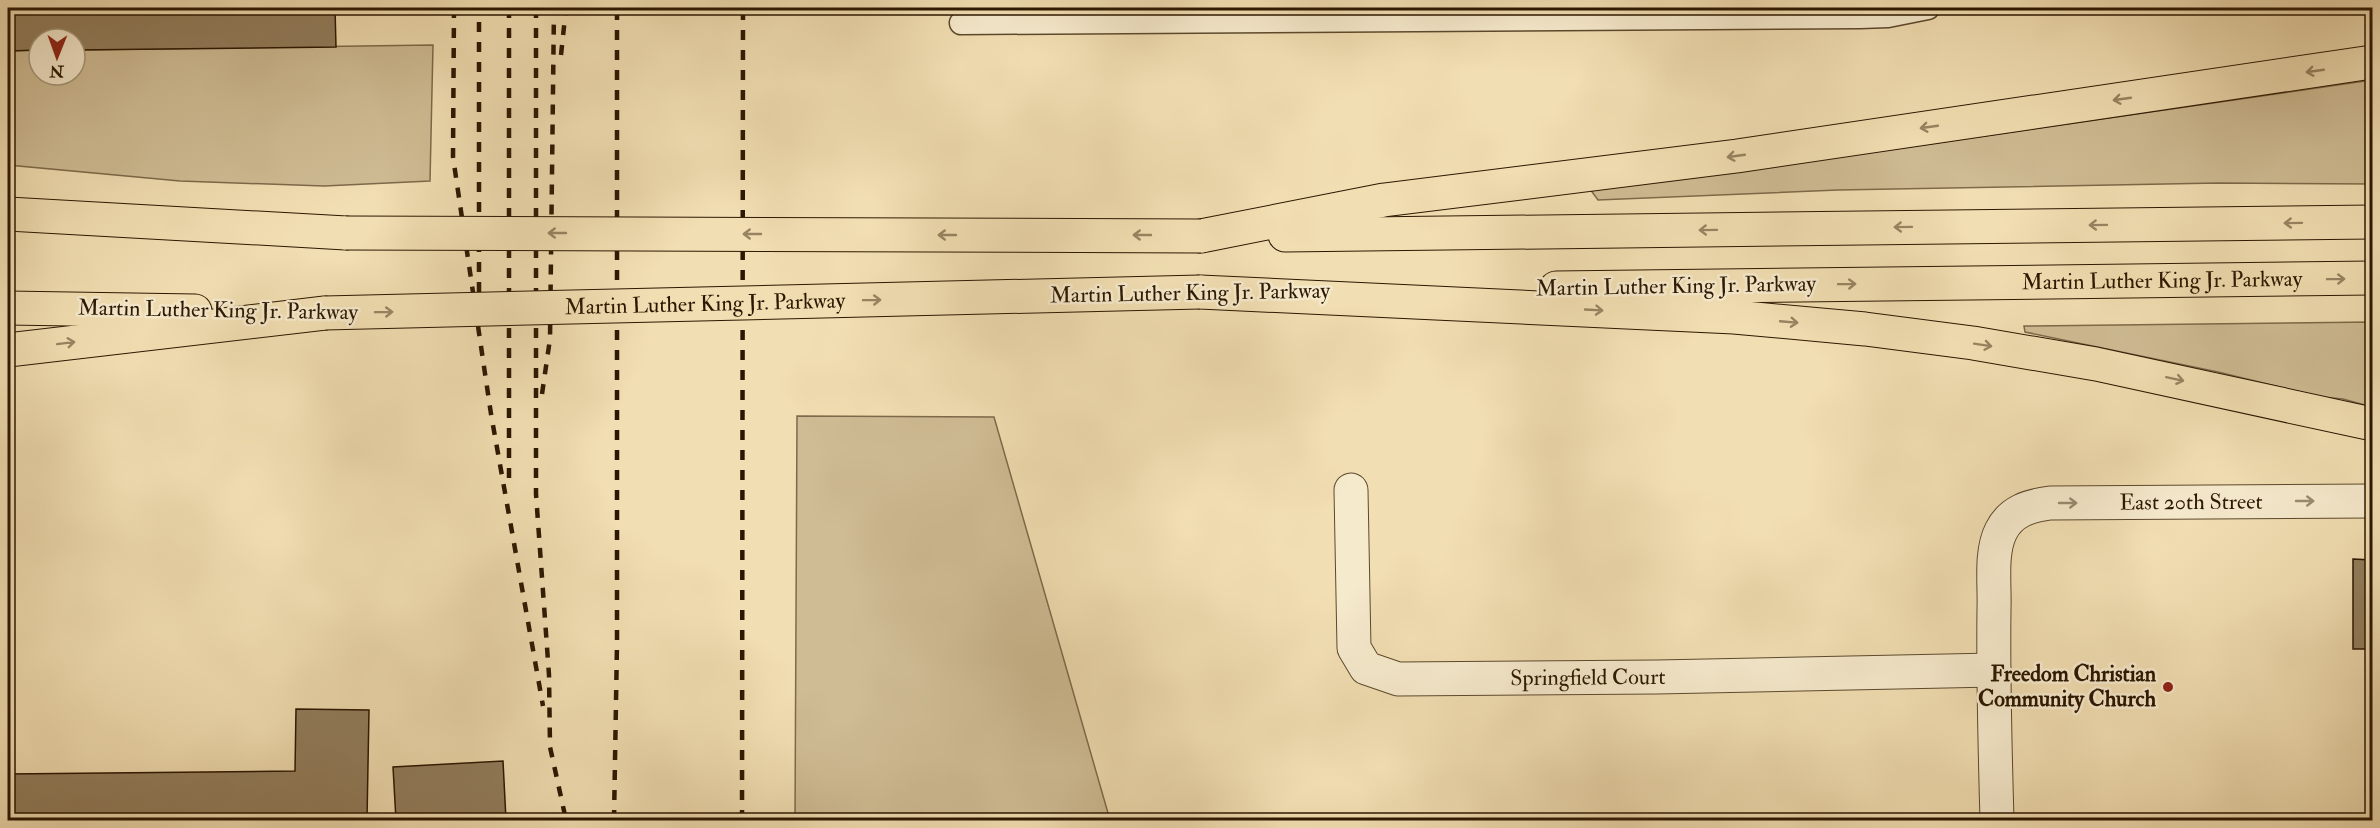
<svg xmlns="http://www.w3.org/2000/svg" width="2380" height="828" viewBox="0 0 2380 828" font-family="'IM FELL Double Pica',serif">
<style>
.green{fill:#cfbc94;stroke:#7d6a4a;stroke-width:1.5}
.building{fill:#927e5d;stroke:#2b1701;stroke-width:1.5}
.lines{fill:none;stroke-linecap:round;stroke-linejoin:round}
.service-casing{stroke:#5c492d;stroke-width:25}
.minor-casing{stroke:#5c492d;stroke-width:35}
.motorway-casing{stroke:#2b1701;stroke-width:35}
.service{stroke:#f6eacd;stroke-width:22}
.minor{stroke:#f6eacd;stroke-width:33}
.motorway{stroke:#f1deb2;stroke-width:33}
.rail{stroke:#2b1701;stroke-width:4.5;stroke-dasharray:10 10;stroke-linecap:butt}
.motorway-bridge-casing{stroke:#2b1701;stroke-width:35;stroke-linecap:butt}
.motorway-bridge{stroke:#f1deb2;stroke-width:33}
.oneway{stroke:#988462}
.oneway2{stroke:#9b8b71}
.poi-dot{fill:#8f2418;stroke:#f6eacd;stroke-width:2}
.labels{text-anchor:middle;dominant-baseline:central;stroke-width:5;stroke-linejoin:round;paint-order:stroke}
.street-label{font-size:22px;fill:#2b1701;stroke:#f6eacd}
.poi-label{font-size:22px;font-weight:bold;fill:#2b1701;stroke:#f6eacd;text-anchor:end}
</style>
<rect width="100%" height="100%" fill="#f1deb2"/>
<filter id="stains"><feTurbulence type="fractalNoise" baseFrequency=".00333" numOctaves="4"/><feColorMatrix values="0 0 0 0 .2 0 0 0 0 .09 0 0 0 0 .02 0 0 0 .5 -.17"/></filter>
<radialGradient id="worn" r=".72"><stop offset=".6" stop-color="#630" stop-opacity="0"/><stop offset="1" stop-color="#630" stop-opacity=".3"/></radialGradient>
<g class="green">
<polygon points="433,45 430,181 324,186 180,181 8,165 8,51 39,50 39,75 75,75 75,50"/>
<polygon points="2372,80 2372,184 2218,183 1838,190 1598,200 1590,189 1922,145"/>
<polygon points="2372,322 2372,407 2343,399 2321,397 2218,372 2025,332 2024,326"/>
<polygon points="797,416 994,417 1110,820 795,820"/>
</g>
<g class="building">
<polygon points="8,8 335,8 336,47 75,50 75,39 39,39 39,50 8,51"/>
<polygon points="2353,559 2372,560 2372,649 2353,649"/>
<polygon points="296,709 369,710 367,820 8,820 8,774 295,771"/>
<polygon points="503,761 506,820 396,820 393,767"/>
</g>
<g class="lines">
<g class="service-casing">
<polyline id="service" points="961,23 1860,17 1888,16 1928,8"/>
</g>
<g class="minor-casing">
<g id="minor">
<path id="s1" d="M1351 490 1354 648 1366 668 1398 679 1657 677 1994 670"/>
<path id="s2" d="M1997 820C1995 750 1993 679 1994 609 1995 585 1990 553 2001 531 2011 511 2029 506 2050 503L2372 501"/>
</g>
</g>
<g class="motorway-casing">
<g id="motorway">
<polyline points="8,214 346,233"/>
<polyline points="1285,235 2372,222"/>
<polyline points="1201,236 1384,200 1737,156 2372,62"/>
<path id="s3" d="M1556 288 2372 278"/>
<polyline points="1200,292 1734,317 1865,329 1973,343 2096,364 2372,424"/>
<polyline points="8,308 195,311"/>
<polyline points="8,350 325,313"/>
</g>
</g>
<use href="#service" class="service"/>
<use href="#minor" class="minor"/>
<use href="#motorway" class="motorway"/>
<g class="rail">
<polyline points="454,8 453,157 491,414 543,706"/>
<polyline points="536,8 536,494 549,675 550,747 566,820"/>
<polyline points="561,55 566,8"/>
<polyline points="479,292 479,8"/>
<polyline points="542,394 550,339 554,8"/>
<polyline points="509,478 509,8"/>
<polyline points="614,820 617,643 617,8"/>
<polyline points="742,820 743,8"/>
</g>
<g class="motorway-bridge-casing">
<g id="motorway-bridge">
<polyline points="346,233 1201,236"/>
<path id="s4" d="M325 313 1200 292"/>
</g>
</g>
<use href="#motorway-bridge" class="motorway-bridge"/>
</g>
<defs><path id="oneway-shaft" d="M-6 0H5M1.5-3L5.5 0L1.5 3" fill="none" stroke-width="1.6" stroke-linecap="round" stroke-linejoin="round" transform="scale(1.5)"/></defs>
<g class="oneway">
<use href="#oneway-shaft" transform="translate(2315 71) rotate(172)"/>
<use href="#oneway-shaft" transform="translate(2122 99) rotate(172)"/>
<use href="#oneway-shaft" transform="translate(1929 127) rotate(172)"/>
<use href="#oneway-shaft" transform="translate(1736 156) rotate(172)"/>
<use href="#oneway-shaft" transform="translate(2293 223) rotate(179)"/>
<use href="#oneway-shaft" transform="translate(2098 225) rotate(179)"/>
<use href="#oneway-shaft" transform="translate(1903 227) rotate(179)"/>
<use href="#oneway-shaft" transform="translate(1708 230) rotate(179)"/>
<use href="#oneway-shaft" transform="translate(557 233) rotate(-180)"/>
<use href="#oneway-shaft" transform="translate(752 234) rotate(-180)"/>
<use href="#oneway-shaft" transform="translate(947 235) rotate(-180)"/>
<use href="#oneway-shaft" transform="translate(1142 235) rotate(-180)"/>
<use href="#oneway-shaft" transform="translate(2336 279) rotate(-1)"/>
<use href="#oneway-shaft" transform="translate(1847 284) rotate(-1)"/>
<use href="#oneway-shaft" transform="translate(872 300) rotate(-1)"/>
<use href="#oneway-shaft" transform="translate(1594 310) rotate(3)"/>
<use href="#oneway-shaft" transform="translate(384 312) rotate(-1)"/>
<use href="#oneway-shaft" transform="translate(1789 322) rotate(5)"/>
<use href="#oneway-shaft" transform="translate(66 343) rotate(-7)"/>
<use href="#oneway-shaft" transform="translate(1983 345) rotate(9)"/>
<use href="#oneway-shaft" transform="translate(2175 379) rotate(12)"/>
</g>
<g class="oneway2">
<use href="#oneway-shaft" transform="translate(2305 501)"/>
<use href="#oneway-shaft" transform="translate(2068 503)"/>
</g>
<circle class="poi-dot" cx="2168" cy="687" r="6"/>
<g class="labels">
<g class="street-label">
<text stroke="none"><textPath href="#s3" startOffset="606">Martin Luther King Jr. Parkway</textPath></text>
<text transform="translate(1676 286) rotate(-1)">Martin Luther King Jr. Parkway</text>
<text transform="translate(1190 293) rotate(-1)">Martin Luther King Jr. Parkway</text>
<text stroke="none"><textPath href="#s4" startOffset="380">Martin Luther King Jr. Parkway</textPath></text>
<text transform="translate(218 310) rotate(1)">Martin Luther King Jr. Parkway</text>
<text stroke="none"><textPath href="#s2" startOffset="490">East 20th Street</textPath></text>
<text stroke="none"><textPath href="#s1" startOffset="405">Springfield Court</textPath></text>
</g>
<g class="poi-label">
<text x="2156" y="674">Freedom Christian<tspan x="2156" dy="25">Community Church</tspan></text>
</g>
</g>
<rect width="2380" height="828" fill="none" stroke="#f1deb2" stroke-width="30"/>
<rect x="9" y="9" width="2362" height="810" fill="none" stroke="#2b1701" stroke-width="3"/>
<rect x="15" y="15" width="2350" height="798" fill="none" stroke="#2b1701" stroke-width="1.5"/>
<g transform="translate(57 57) rotate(181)"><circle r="28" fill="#f6eacd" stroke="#a5967b" stroke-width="1.5"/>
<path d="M0-4.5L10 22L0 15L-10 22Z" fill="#8f2418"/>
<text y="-9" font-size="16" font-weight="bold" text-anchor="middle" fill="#2b1701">N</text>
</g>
<rect width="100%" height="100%" filter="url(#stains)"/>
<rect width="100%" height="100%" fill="url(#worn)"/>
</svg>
